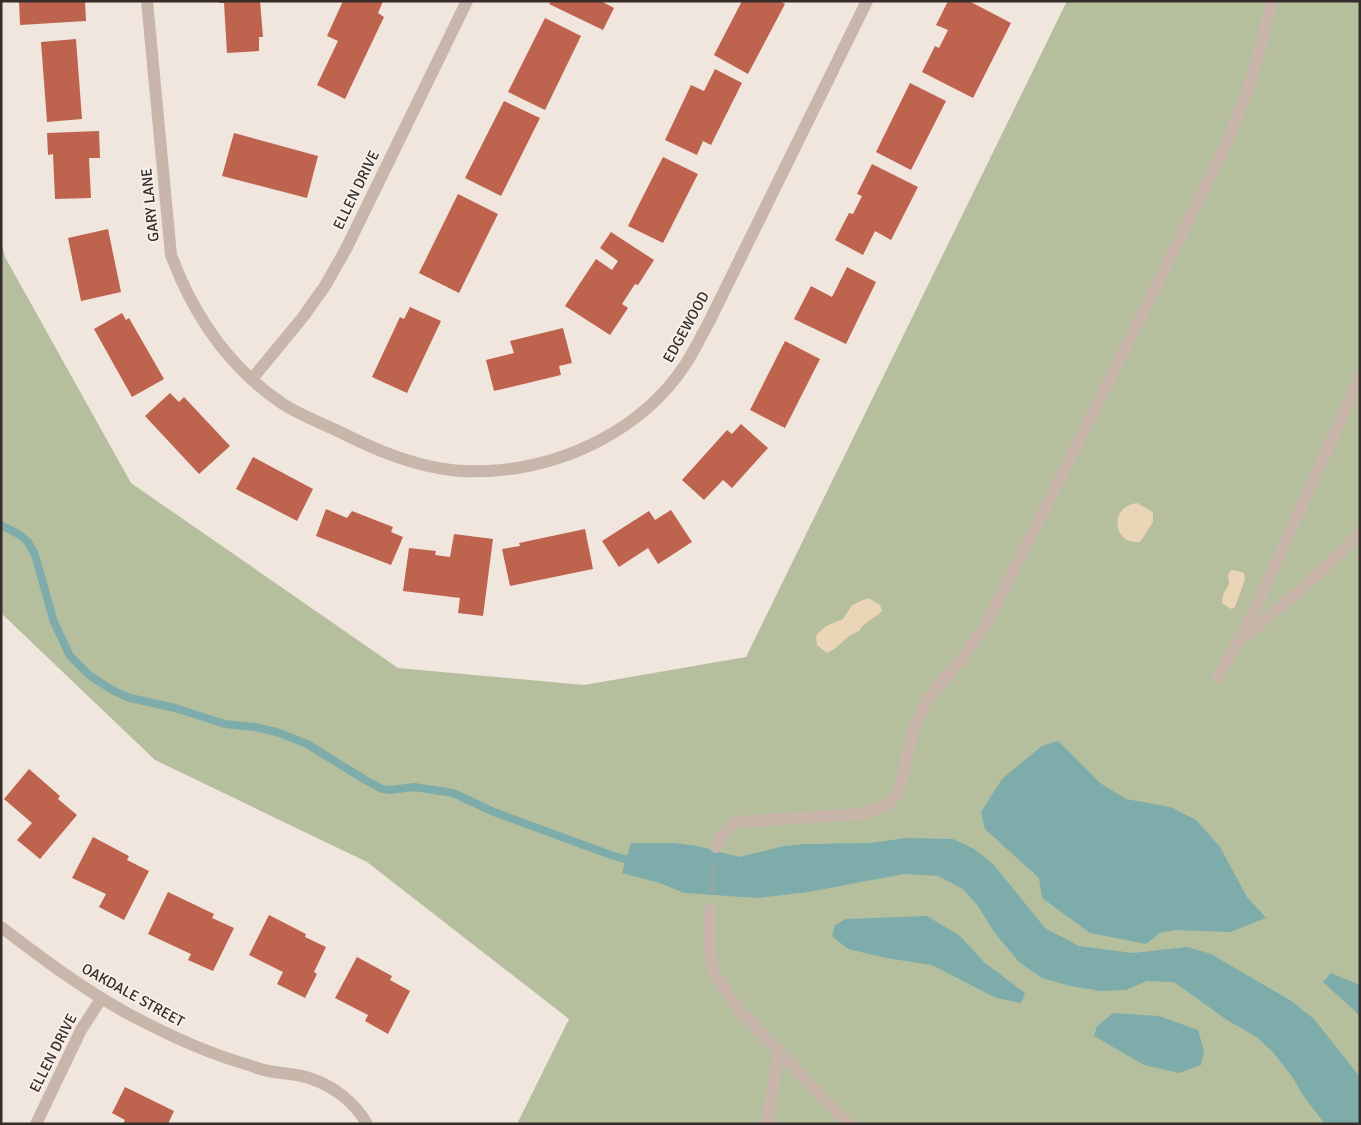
<svg xmlns="http://www.w3.org/2000/svg" width="1361" height="1125" viewBox="0 0 1361 1125" font-family="Signika,sans-serif">
<style>
.green{fill:#b5bf9e}
.sand{fill:#ead5b6}
.water{fill:#7eacab}
.lines{fill:none;stroke-linecap:round;stroke-linejoin:round}
.stream{stroke:#7eacab;stroke-width:8}
.building{fill:#be634e}
.path{stroke:#b4a094;stroke-width:3;stroke-dasharray:2.5 2.5;stroke-linecap:butt}
.lane{stroke:#c8b6aa;stroke-width:12}
.street{stroke:#c8b6aa;stroke-width:12}
.labels{text-anchor:middle;dominant-baseline:central;stroke-width:4;stroke-linejoin:round;paint-order:stroke}
.street-label{font-size:15px;fill:#362c29;stroke:#f8f0e9}
</style>
<rect width="100%" height="100%" fill="#f0e6dd"/>
<polygon class="green" points="1067,1 1360,1 1360,1124 517,1124 569,1019 367,862 155,760 1,613 1,241 5,257 131,483 398,668 584,685 746,657"/>
<g class="sand">
<path d="M1137 503 1153 512V522L1140 542C1112 545 1109 506 1137 503Z"/>
<polygon points="1234,570 1244,573 1245,579 1235,607 1231,609 1222,603 1223,595 1229,584 1228,575 1230,571"/>
<path d="M868 598 880 605 882 611C874 619 865 621 859 631 845 635 840 648 827 653L817 645 816 636C825 625 830 624 843 619L852 605Z"/>
</g>
<g class="water">
<polygon points="1058,741 1100,783 1126,799 1171,807 1196,820 1220,847 1247,897 1266,918 1230,932 1175,930 1160,933 1146,944 1090,933 1042,898 1039,878 985,829 981,812 1002,779 1042,746"/>
<polygon points="907,838 953,839 974,849 994,865 1045,928 1079,946 1133,953 1187,947 1211,954 1293,1002 1314,1019 1360,1077 1360,1124 1325,1124 1304,1097 1291,1075 1272,1051 1255,1036 1227,1020 1174,982 1147,981 1126,990 1101,991 1070,986 1042,978 1019,962 994,932 978,906 963,889 938,876 904,874 808,892 757,898 684,893 660,883 622,873 631,843 674,843 698,846 739,857 784,846 806,844 869,843"/>
<polygon points="927,916 960,936 984,962 1025,993 1021,1003 996,998 932,965 886,958 848,949 832,936 835,925 846,919"/>
<polygon points="1331,973 1360,985 1360,1018 1355,1011 1323,982"/>
<polygon points="1113,1013 1159,1016 1198,1030 1204,1051 1201,1065 1179,1073 1144,1065 1094,1036 1097,1026"/>
</g>
<g class="lines">
<polyline class="stream" points="1,525 20,535 28,542 35,555 54,622 70,656 89,675 112,690 130,698 175,708 225,724 255,727 277,732 307,744 367,781 382,789 391,790 414,787 453,793 494,812 611,855 634,862"/>
</g>
<g class="building">
<polygon points="19,1 85,1 86,21 20,25"/>
<polygon points="219,1 260,1 263,37 259,37 259,51 227,53 224,3 219,3"/>
<polygon points="343,1 383,1 378,13 384,17 345,99 317,85 338,41 327,36"/>
<polygon points="551,1 601,1 614,8 603,30 549,4"/>
<polygon points="742,1 780,1 785,4 748,74 714,55"/>
<polygon points="948,1 969,1 1011,23 973,98 922,72 935,46 939,48 948,30 936,25"/>
<polygon points="545,18 581,36 545,110 508,92"/>
<polygon points="76,39 82,119 47,122 41,42"/>
<polygon points="715,69 742,83 711,145 703,141 697,155 665,140 691,85 704,91"/>
<polygon points="910,83 946,101 911,170 876,152"/>
<polygon points="504,101 540,118 501,196 465,178"/>
<polygon points="99,131 100,158 89,158 91,198 55,199 53,154 48,155 47,133"/>
<polygon points="234,133 318,156 307,198 222,176"/>
<polygon points="663,157 698,174 663,243 628,226"/>
<polygon points="872,164 918,187 891,240 875,231 863,255 835,240 849,213 853,214 862,196 857,194"/>
<polygon points="458,194 498,214 459,293 419,273"/>
<polygon points="108,229 121,292 81,301 68,238"/>
<polygon points="611,232 654,260 638,285 635,284 622,304 628,308 610,335 565,306 596,259 612,270 618,261 600,248"/>
<polygon points="847,267 876,282 846,344 794,319 811,286 832,297"/>
<polygon points="410,307 441,321 407,393 372,377 400,317 404,319"/>
<polygon points="122,313 126,320 129,318 164,379 132,397 94,329"/>
<polygon points="563,328 572,363 559,366 561,375 494,391 486,360 514,353 510,341"/>
<polygon points="785,341 820,359 785,428 750,410"/>
<polygon points="170,393 179,402 184,397 230,446 199,474 145,416"/>
<polygon points="741,424 768,448 732,488 723,480 704,500 682,480 727,430 732,434"/>
<polygon points="253,457 313,489 297,521 236,489"/>
<polygon points="326,509 347,518 352,511 393,527 391,532 403,537 391,565 316,536"/>
<polygon points="671,510 692,542 658,564 648,548 619,567 602,541 649,511 655,520"/>
<polygon points="585,529 593,569 510,586 502,549 520,546 519,543"/>
<polygon points="454,534 493,539 483,616 458,613 460,598 403,591 409,548 436,551 435,555 450,557"/>
<polygon points="29,769 60,796 58,799 77,815 40,859 17,840 32,823 4,799"/>
<polygon points="93,837 129,856 127,860 149,871 124,920 99,907 106,894 72,878"/>
<polygon points="168,892 214,914 212,918 234,928 213,971 188,960 191,954 148,934"/>
<polygon points="269,915 306,934 305,937 326,947 314,972 317,974 305,998 277,984 283,972 249,955"/>
<polygon points="357,957 392,976 390,980 410,991 388,1034 365,1021 368,1015 335,998"/>
<polygon points="125,1087 174,1111 168,1124 123,1124 125,1120 112,1113"/>
</g>
<g class="lines">
<polyline class="path" points="712,891 714,865"/>
<g class="lane">
<path d="M1244 636C1285 605 1324 570 1360 533"/>
<polyline points="1218,677 1250,620 1360,377"/>
<polyline points="716,847 720,839 735,822 860,814 888,804 899,791 913,730 927,700 960,661 986,625 1097,405 1224,149 1248,90 1261,45 1272,1"/>
<polyline points="710,909 709,944 714,974 739,1010 848,1124"/>
<polyline points="767,1124 779,1050"/>
</g>
<g class="street">
<path d="M147 1 171 255C193 314 229 368 283 404 300 415 321 423 340 432 376 450 411 465 451 470 463 472 476 471 488 471 564 467 642 430 685 365 694 352 701 336 709 322L867 1"/>
<polyline points="252,379 303,317 325,286 346,249 467,1"/>
<path d="M1 927C47 962 92 996 144 1022 177 1039 213 1055 249 1065 257 1068 266 1071 275 1072 287 1074 300 1074 312 1079 335 1087 355 1103 367 1124"/>
<polyline points="36,1124 81,1030 101,999"/>
</g>
</g>
<g class="labels">
<g class="street-label">
<text transform="translate(356 190) rotate(-64)">ELLEN DRIVE</text>
<text transform="translate(150 205) rotate(-96)">GARY LANE</text>
<text transform="translate(686 327) rotate(-61)">EDGEWOOD</text>
<text transform="translate(133 995) rotate(29)">OAKDALE STREET</text>
<text transform="translate(53 1053) rotate(-63)">ELLEN DRIVE</text>
</g>
</g>
<rect width="1361" height="1125" fill="none" stroke="#362c29" stroke-width="5"/>
</svg>
